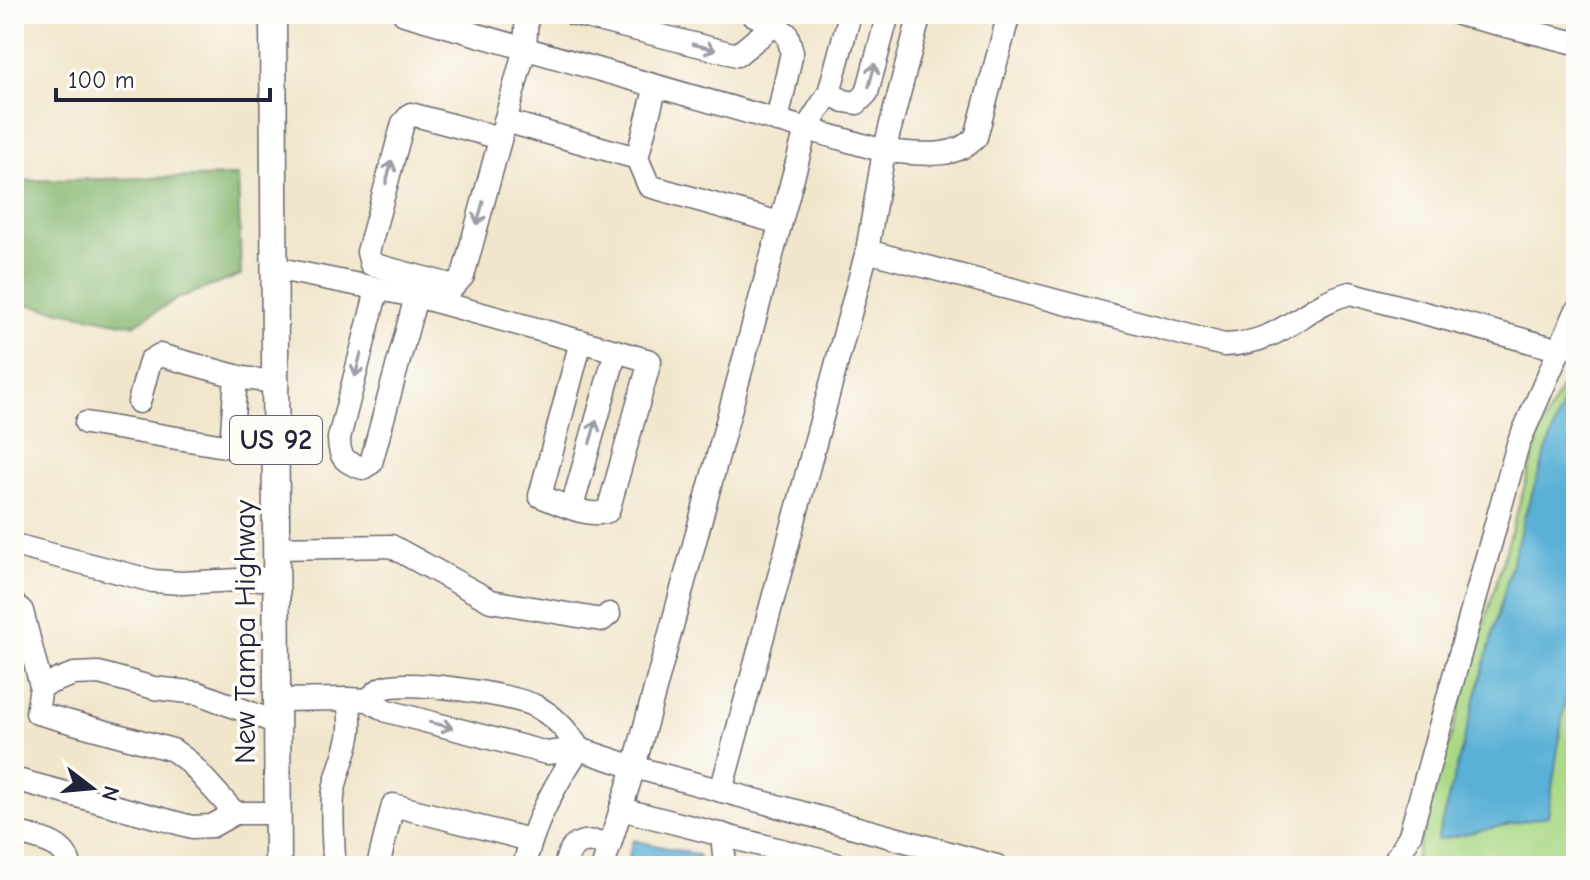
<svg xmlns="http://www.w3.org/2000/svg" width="1590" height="880" viewBox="0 0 1590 880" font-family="'Comic Neue',sans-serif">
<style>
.green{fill:#aad885;stroke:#667d60;stroke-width:2}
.forest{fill:#87b872;stroke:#546d56;stroke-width:2}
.water{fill:#59b0d6;stroke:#3e6988;stroke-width:2}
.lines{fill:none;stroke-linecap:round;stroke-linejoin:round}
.minor-casing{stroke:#6a676e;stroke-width:25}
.major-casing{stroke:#6a676e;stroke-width:29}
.minor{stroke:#fff;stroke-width:22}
.major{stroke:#fff;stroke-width:26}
.oneway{stroke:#9c9ca7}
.labels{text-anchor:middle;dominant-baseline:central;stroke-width:7;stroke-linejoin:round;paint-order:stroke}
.shield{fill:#fdfcf7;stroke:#646373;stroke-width:2}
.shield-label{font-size:28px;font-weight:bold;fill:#22223b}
.street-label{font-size:30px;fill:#22223b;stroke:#fdfcf7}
</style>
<rect width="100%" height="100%" fill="#fdfcf7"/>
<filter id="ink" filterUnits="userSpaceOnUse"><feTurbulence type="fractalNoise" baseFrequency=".0125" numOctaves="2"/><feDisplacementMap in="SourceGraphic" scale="16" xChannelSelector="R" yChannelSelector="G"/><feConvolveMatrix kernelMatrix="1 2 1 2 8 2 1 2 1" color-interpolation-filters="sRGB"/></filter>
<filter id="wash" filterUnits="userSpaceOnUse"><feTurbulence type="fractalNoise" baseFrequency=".006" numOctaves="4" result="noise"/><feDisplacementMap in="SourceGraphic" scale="32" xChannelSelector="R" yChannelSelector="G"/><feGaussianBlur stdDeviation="1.8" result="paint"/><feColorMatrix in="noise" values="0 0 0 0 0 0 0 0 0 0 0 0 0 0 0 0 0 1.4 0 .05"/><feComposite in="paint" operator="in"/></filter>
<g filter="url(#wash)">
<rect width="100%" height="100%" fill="#f1e6cc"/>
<polygon class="green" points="1576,357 1576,866 1413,866 1542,427"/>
<polygon class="forest" points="238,176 241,275 179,298 133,325 14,302 14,181"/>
<g class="water">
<polygon points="1576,364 1576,626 1548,816 1437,840 1526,511"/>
<polygon points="633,840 698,855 701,866 626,866"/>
</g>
</g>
<g filter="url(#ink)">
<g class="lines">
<g class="minor-casing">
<g id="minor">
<polyline points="404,14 884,151 867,251"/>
<polyline points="574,14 737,55 774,25 752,14"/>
<polyline points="850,14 829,93 806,129 634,767 997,866"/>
<path d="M920 14 884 151C915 153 955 161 976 137L1009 14"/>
<polyline points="1458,14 1576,43"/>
<polyline points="829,93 844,101 857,103 867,93 888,14"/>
<polyline points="505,121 637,158 649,186 780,223"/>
<polyline points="777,121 792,52 787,34 774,25 778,14"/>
<polyline points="500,138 411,114 403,123 368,252 371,264 454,286 463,276 525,48 527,14"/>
<polyline points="637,158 656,86"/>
<polyline points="274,268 420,297 616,351"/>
<path d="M377 290 339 438C339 459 345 462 363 468L371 463 416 297"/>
<polyline points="236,376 231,447 276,454"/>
<polyline points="139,402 150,361 160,355 243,378 275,382"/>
<polyline points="86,423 231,447"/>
<path d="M572 507 616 351 650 361 608 511C589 519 559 503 540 496L581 341"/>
<polyline points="14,545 153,581 182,583 276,578"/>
<polyline points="276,548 391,546 491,601 602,620 609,614"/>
<polyline points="14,604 22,611 41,686 37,713 173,750 189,762 235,813 278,813"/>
<polyline points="41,686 74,674 99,673 154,688 198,693 277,723"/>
<path d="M347 699 368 700 387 711 547 753 579 749C568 731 555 716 535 706 511 694 407 679 382 688 378 690 372 696 368 700"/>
<path d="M277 700 347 699C358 742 338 758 333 796 331 819 334 843 334 866"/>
<polyline points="14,779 192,827 212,826 235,813"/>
<path d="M721 791 867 251 1224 345C1286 343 1301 306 1350 293L1561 350"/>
<path d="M14 832C35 838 66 841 70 866"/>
<polyline points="722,834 725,866"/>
<polyline points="378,866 393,805 530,840"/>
<path d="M524 866C534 823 554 785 579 749L634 767 621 809"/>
<path d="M566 866C568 839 588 839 610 844"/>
<polyline points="603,866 621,809 843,866"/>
<polyline points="1392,866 1410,835 1518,444 1576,312"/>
</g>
</g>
<g class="major-casing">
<polyline id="major" points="273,14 278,866"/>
</g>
<use href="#minor" class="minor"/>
<use href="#major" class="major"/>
</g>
<defs><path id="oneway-shaft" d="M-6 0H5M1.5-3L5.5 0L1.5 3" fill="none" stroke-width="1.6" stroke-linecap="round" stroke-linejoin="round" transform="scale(2)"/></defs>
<g class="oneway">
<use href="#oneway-shaft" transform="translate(704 47) rotate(14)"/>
<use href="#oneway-shaft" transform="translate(872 75) rotate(-75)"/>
<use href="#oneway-shaft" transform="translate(389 172) rotate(-75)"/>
<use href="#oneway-shaft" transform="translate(480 213) rotate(105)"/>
<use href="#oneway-shaft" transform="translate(358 365) rotate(104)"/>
<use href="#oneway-shaft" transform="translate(593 432) rotate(-74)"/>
<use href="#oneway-shaft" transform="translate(441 725) rotate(14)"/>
</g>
</g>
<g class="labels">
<rect class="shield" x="230" y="416" width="92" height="48" rx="6"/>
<g class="shield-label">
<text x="276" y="440">US 92</text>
</g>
<g class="street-label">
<text transform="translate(245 632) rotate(-90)">New Tampa Highway</text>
</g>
</g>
<rect width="1590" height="880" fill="none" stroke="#fdfcf7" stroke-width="48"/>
<g transform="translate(92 788) rotate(106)" stroke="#fdfcf7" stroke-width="6" paint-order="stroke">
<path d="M0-6L14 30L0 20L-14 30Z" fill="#22223b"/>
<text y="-12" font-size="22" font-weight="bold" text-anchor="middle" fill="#22223b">N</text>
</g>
<path d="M56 88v12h214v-12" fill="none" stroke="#22223b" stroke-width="4"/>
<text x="68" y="88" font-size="24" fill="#22223b" stroke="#fdfcf7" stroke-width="6" paint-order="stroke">100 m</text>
</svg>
